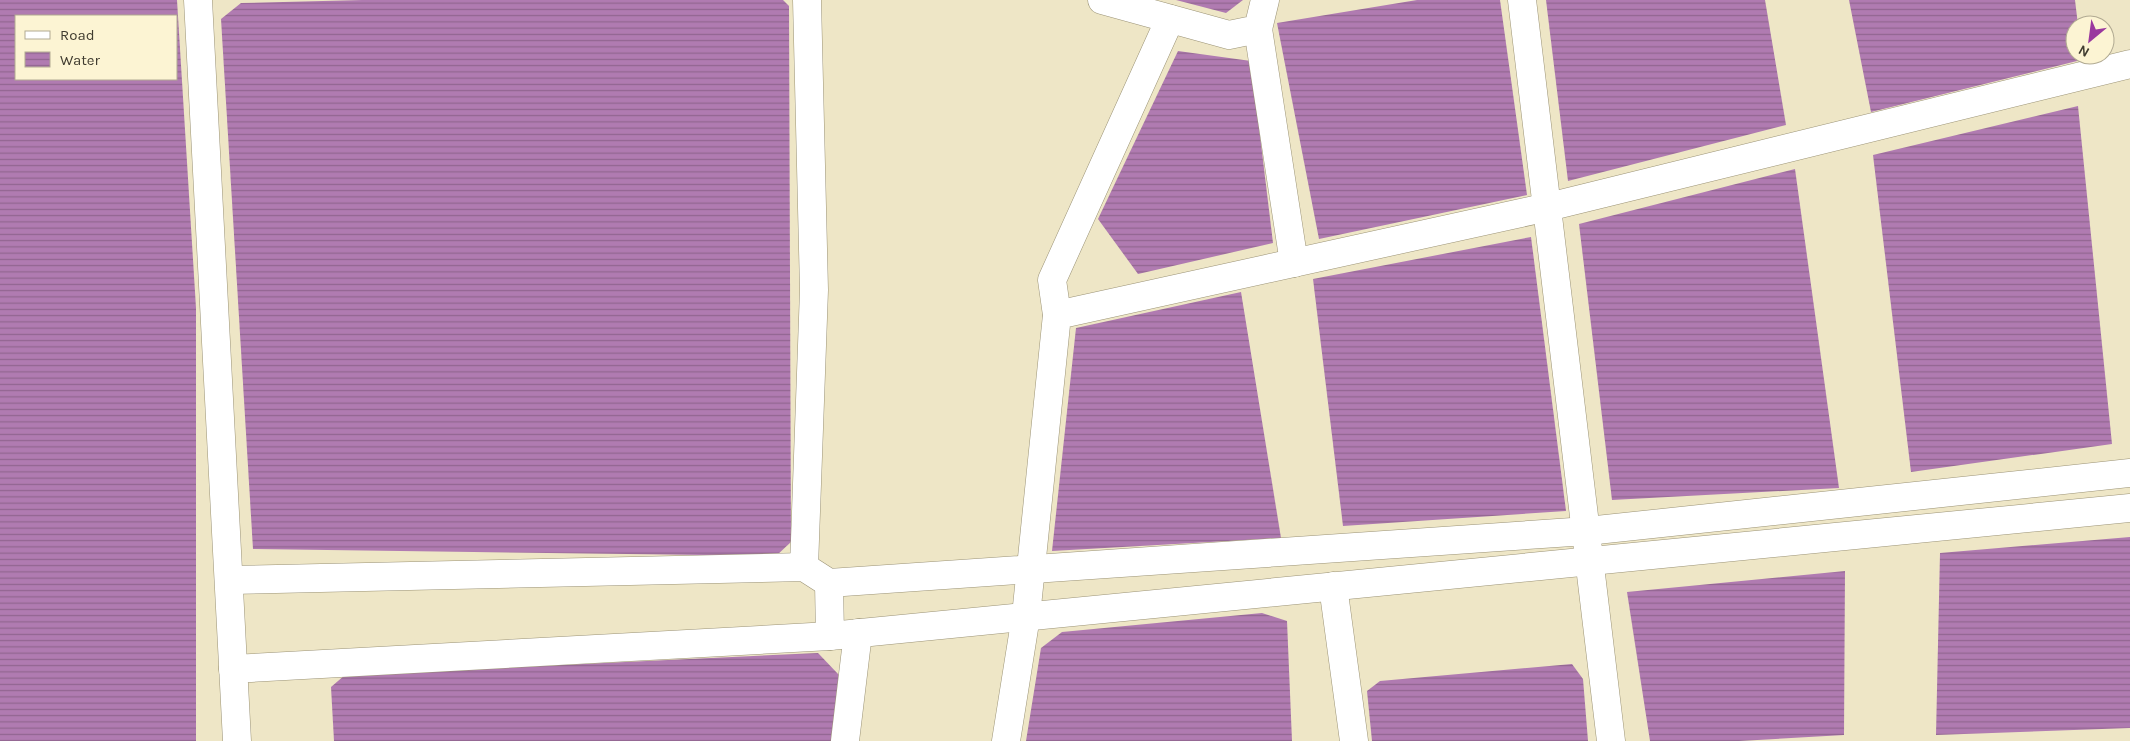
<svg xmlns="http://www.w3.org/2000/svg" width="2130" height="741" viewBox="0 0 2130 741" font-family="Karla,sans-serif">
<style>
.water{fill:url(#water-rules);fill-rule:evenodd}
.lines{fill:none;stroke-linecap:round;stroke-linejoin:round}
.minor-casing{stroke:#9b9376;stroke-width:29}
.minor{stroke:#fff;stroke-width:28}
</style>
<defs>
<pattern id="water-rules" width="6" height="5" patternUnits="userSpaceOnUse" patternTransform="scale(1.25)"><rect width="6" height="5" fill="#b07bb1"/><path d="M0 2.5h6" fill="none" stroke="#916690"/></pattern>
</defs>
<rect width="100%" height="100%" fill="#eee6c6"/>
<g class="water">
<path d="M0 0H177L196 308V741H0ZM16 16H176V79H16Z"/>
<polygon points="362,0 783,0 789,6 791,542 776,556 253,549 221,19 241,3"/>
<polygon points="1176,0 1243,0 1226,13"/>
<polygon points="1417,0 1500,0 1527,195 1319,239 1277,23"/>
<polygon points="1546,0 1765,0 1786,125 1568,181"/>
<polygon points="1849,0 2075,0 2078,25 2075,25 2075,55 2081,55 2081,60 1871,112"/>
<polygon points="1178,51 1251,61 1273,243 1138,274 1098,219"/>
<polygon points="2078,106 2112,444 1911,472 1873,155"/>
<polygon points="1795,169 1839,488 1612,500 1579,224"/>
<polygon points="1531,237 1566,511 1343,526 1313,279"/>
<polygon points="1241,292 1281,538 1052,551 1076,328"/>
<polygon points="2130,537 2130,728 1936,735 1940,553"/>
<polygon points="1845,571 1844,735 1739,741 1650,741 1627,592"/>
<polygon points="1262,613 1287,621 1292,741 1026,741 1041,648 1062,632"/>
<polygon points="818,653 839,675 831,741 334,741 331,687 345,675"/>
<polygon points="1572,664 1583,679 1588,741 1372,741 1367,691 1380,681"/>
</g>
<g class="lines">
<g class="minor-casing">
<g id="minor">
<polyline points="198,0 237,741"/>
<polyline points="1102,0 1229,35 1258,29 1265,0"/>
<polyline points="1522,0 1611,741"/>
<polyline points="1258,29 1294,263"/>
<polyline points="1057,315 1052,280 1170,19"/>
<polyline points="804,567 814,290 807,0"/>
<polyline points="229,580 804,567 829,583 1587,531 2130,473"/>
<polyline points="829,583 830,636"/>
<polyline points="1333,586 1354,741"/>
<polyline points="233,669 830,636 2130,508"/>
<polyline points="845,741 858,633"/>
<polyline points="1006,741 1026,616 1057,315 1548,207 2130,64"/>
</g>
</g>
<use href="#minor" class="minor"/>
</g>
<rect x="15" y="15" width="162" height="65" fill="#fcf4d3" stroke="#b1aa92"/>
<rect x="25" y="31" width="25" height="8" fill="#ffffff" stroke="#b1aa92"/>
<text x="60" y="40" font-size="15" fill="#403c30">Road</text>
<rect x="25" y="52" width="25" height="15" fill="url(#water-rules)" stroke="#b1aa92"/>
<text x="60" y="65" font-size="15" fill="#403c30">Water</text>
<g transform="translate(2090 40) rotate(209)"><circle r="24" fill="#fcf4d3" stroke="#b1aa92"/>
<path d="M0-4L9 19L0 12L-9 19Z" fill="#9a389e"/>
<text y="-8" font-size="14" font-weight="bold" text-anchor="middle" fill="#403c30">N</text>
</g>
</svg>
